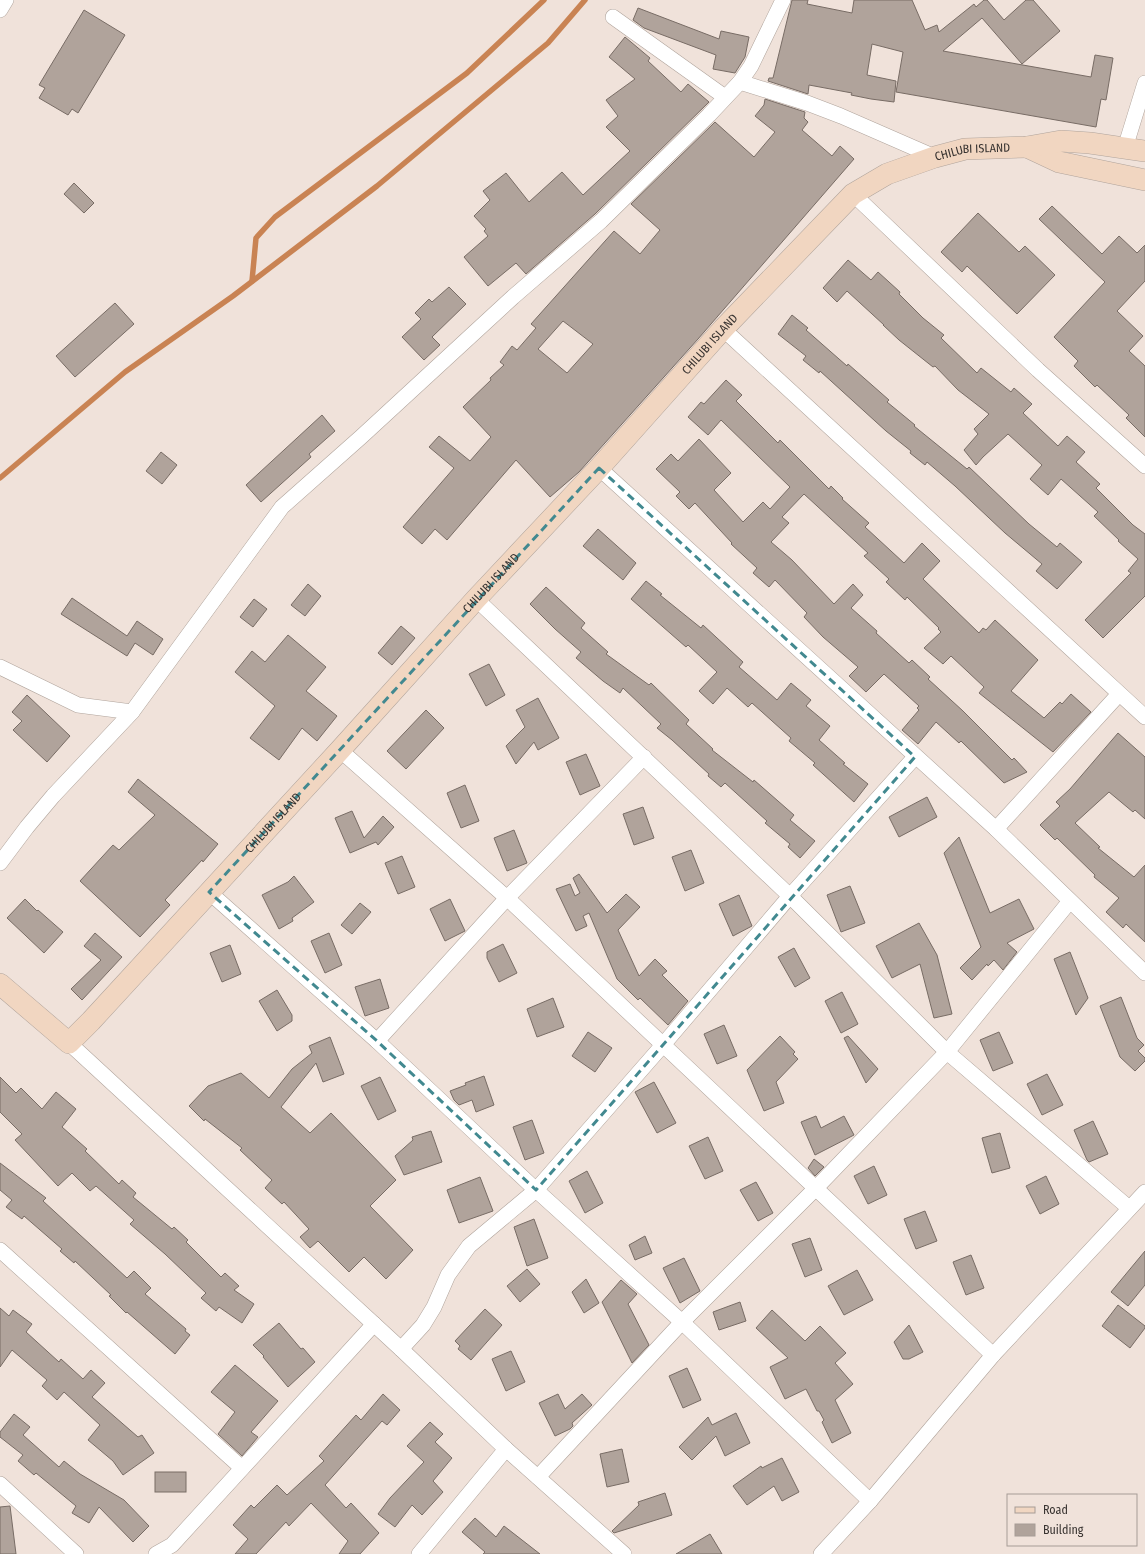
<svg xmlns="http://www.w3.org/2000/svg" width="1145" height="1554" viewBox="0 0 1145 1554" font-family="'Fira Sans Condensed',sans-serif">
<style>
.lines{fill:none;stroke-linecap:round;stroke-linejoin:round}
.stream{stroke:#c98353;stroke-width:5.5}
.building{fill:#b0a39b;stroke:#786c65;fill-rule:evenodd}
.street-casing{stroke:#b0a49c;stroke-width:16}
.secondary-casing{stroke:#b0a49c;stroke-width:22}
.street{stroke:#fff;stroke-width:15}
.secondary{stroke:#f1d6c1;stroke-width:21}
.marked{fill:none;stroke:#428990;stroke-width:3;stroke-dasharray:8 5;stroke-linejoin:round}
.labels{text-anchor:middle;dominant-baseline:central;stroke-width:3;stroke-linejoin:round;paint-order:stroke}
.street-label{font-size:12px;fill:#383330;stroke:#f0e2da}
</style>
<rect width="100%" height="100%" fill="#f0e2da"/>
<g class="lines">
<g class="stream">
<polyline points="252,281 256,238 275,217 467,73 544,0"/>
<polyline points="0,478 125,372 233,296 377,186 548,43 585,0"/>
</g>
</g>
<g class="building">
<polygon points="792,0 808,0 807,4 852,13 854,0 912,0 925,30 937,25 939,32 974,4 976,7 984,0 987,0 1004,20 1026,0 1033,0 1060,31 1022,64 982,18 943,51 1091,77 1095,55 1113,58 1106,100 1101,99 1096,127 896,92 903,52 872,44 867,75 896,81 894,102 871,99 851,95 852,93 809,85 808,94 768,81 769,78 773,78"/>
<polygon points="638,8 719,39 721,31 749,37 745,57 735,73 713,69 716,55 644,28 633,20"/>
<polygon points="84,10 125,35 78,113 72,109 68,115 39,98 45,88 39,85"/>
<polygon points="625,37 650,58 648,61 681,92 688,84 709,102 595,214 526,274 516,263 488,286 464,257 488,236 484,231 486,229 474,216 490,200 483,191 506,173 529,202 562,172 583,195 630,151 606,127 618,116 606,100 635,79 609,57"/>
<path d="M765 99 805 112 804 118 808 122 802 130 832 156 840 146 854 159 698 339 579 472 550 497 516 460 447 540 435 529 422 544 403 527 454 468 429 447 439 436 470 461 491 437 463 407 491 380 490 378 504 365 500 362 512 346 517 350 536 328 531 324 614 231 640 254 660 230 631 204 715 122 754 157 775 132 755 116 764 105ZM563 321 593 344 567 373 538 349Z"/>
<polygon points="74,183 94,203 84,213 64,194"/>
<polygon points="1052,206 1102,254 1119,236 1137,253 1145,245 1145,281 1117,311 1143,336 1129,351 1145,366 1145,437 1126,418 1129,415 1097,385 1095,387 1074,366 1078,361 1054,337 1105,282 1039,219"/>
<polygon points="978,213 1019,252 1025,246 1055,275 1017,314 967,266 962,272 941,252"/>
<polygon points="848,260 871,280 878,272 900,292 899,294 923,318 944,335 941,338 977,373 981,368 1011,392 1014,388 1032,404 1023,413 1058,446 1067,436 1085,452 1076,462 1100,484 1096,488 1133,525 1145,534 1145,596 1103,638 1085,620 1131,573 1128,571 1138,559 1118,541 1119,540 1094,516 1098,512 1061,479 1048,495 1030,479 1042,465 1008,434 983,457 976,465 964,450 978,434 974,429 989,414 958,390 935,366 933,367 899,340 883,325 884,325 847,291 837,302 823,288"/>
<polygon points="449,287 466,304 432,337 440,345 424,360 402,337 421,319 415,313 429,299 432,302"/>
<polygon points="115,303 134,324 75,377 56,356"/>
<polygon points="792,315 808,328 806,330 847,366 848,364 889,400 887,402 915,425 914,426 967,469 969,467 1029,524 1057,547 1060,543 1082,562 1057,589 1036,571 1042,564 1005,533 955,486 927,462 925,465 910,453 911,451 886,431 820,371 819,373 803,360 806,356 778,334"/>
<polygon points="726,380 742,395 736,401 778,443 780,440 829,489 831,486 843,498 842,499 869,523 865,527 904,563 922,543 940,561 923,579 979,633 983,628 986,630 995,620 1038,660 1011,691 1044,718 1060,702 1062,704 1071,694 1091,712 1053,752 979,693 984,687 951,656 943,664 924,648 941,632 938,629 939,628 907,597 905,600 886,582 889,579 864,556 868,553 804,494 782,517 789,523 771,542 792,560 834,604 853,584 863,595 851,608 877,631 876,633 909,663 912,660 930,677 928,679 963,711 1012,760 1014,758 1027,772 1004,783 961,741 959,743 936,722 918,744 902,730 919,710 917,708 919,706 884,674 866,692 849,676 858,667 823,637 804,617 807,613 775,580 769,587 753,573 757,568 731,544 732,543 695,503 689,509 676,496 680,492 656,469 671,454 678,461 699,439 731,473 714,490 743,522 763,502 770,509 790,487 721,420 708,435 688,417 701,402 704,404"/>
<polygon points="322,415 335,431 309,454 311,457 261,502 246,485"/>
<polygon points="161,452 177,465 162,484 146,471"/>
<polygon points="598,529 636,563 623,580 583,546"/>
<polygon points="646,581 662,594 660,595 701,628 703,625 743,662 739,667 777,700 791,683 811,700 806,706 830,726 819,740 845,763 843,764 868,784 854,802 813,765 815,763 789,741 791,738 752,703 748,707 727,688 713,704 699,691 717,672 688,645 686,647 631,599"/>
<polygon points="308,584 321,596 305,616 291,605"/>
<polygon points="546,587 585,623 581,628 608,652 606,654 649,685 651,683 689,720 686,724 713,749 712,750 753,782 754,780 794,815 790,820 815,841 800,858 788,847 790,844 765,823 767,821 725,783 721,787 708,776 709,774 672,740 657,728 661,724 623,688 620,693 603,681 576,658 581,652 555,629 530,604"/>
<polygon points="72,598 127,636 137,621 163,639 153,655 135,643 127,656 61,614"/>
<polygon points="254,599 267,609 253,627 240,617"/>
<polygon points="401,626 415,638 392,665 378,653"/>
<polygon points="288,635 326,667 306,691 337,716 317,741 302,728 279,760 250,738 275,706 235,672 252,651 265,662"/>
<polygon points="489,664 505,695 486,706 469,674"/>
<polygon points="27,695 70,736 47,762 13,730 22,721 12,712"/>
<polygon points="538,698 559,738 538,750 534,742 516,764 506,746 525,727 516,710"/>
<polygon points="426,710 444,728 406,769 387,751"/>
<polygon points="1118,733 1145,757 1145,819 1135,810 1133,812 1109,792 1075,823 1100,847 1098,848 1134,877 1145,865 1145,942 1126,924 1123,928 1106,912 1119,898 1094,877 1095,875 1057,838 1055,840 1040,825 1060,806 1056,802 1070,789"/>
<polygon points="586,754 600,786 580,795 566,762"/>
<polygon points="138,779 218,844 203,862 202,860 165,900 170,905 140,937 80,881 113,845 119,850 155,815 128,792"/>
<polygon points="465,785 479,821 461,828 447,793"/>
<polygon points="927,797 937,817 899,837 889,817"/>
<polygon points="643,807 654,838 634,845 623,814"/>
<polygon points="352,811 364,838 383,816 394,827 378,845 376,842 350,853 335,818"/>
<polygon points="514,830 527,863 507,871 494,838"/>
<polygon points="959,837 990,913 1019,899 1034,929 1007,943 1017,952 1003,970 994,960 988,966 987,964 972,980 960,968 981,947 944,853"/>
<polygon points="691,850 704,883 685,891 672,857"/>
<polygon points="402,856 415,887 398,894 385,863"/>
<polygon points="579,874 607,913 626,894 640,907 618,930 639,976 655,959 667,971 662,975 688,1001 668,1025 640,998 638,1000 617,979 589,913 583,916 587,926 576,931 556,889 570,884 575,896 580,893 573,878"/>
<polygon points="294,876 314,902 292,918 293,921 279,929 262,895 288,882"/>
<polygon points="850,886 865,923 841,932 827,895"/>
<polygon points="739,895 752,926 733,936 719,904"/>
<polygon points="25,899 37,911 38,910 63,932 44,953 7,918"/>
<polygon points="450,899 465,931 445,941 430,909"/>
<polygon points="360,903 371,912 352,934 341,925"/>
<polygon points="919,923 937,955 952,1014 934,1018 920,964 892,978 876,946"/>
<polygon points="95,933 122,957 82,1000 71,989 101,960 84,946"/>
<polygon points="329,933 342,965 325,973 311,941"/>
<polygon points="503,944 517,973 499,982 487,958 487,952"/>
<polygon points="230,945 241,974 222,982 210,953"/>
<polygon points="794,948 810,978 795,987 778,957"/>
<polygon points="1070,952 1088,998 1076,1015 1054,959"/>
<polygon points="380,979 389,1008 365,1016 355,987"/>
<polygon points="277,990 292,1015 292,1021 277,1031 259,1001"/>
<polygon points="842,992 858,1024 841,1033 825,1001"/>
<polygon points="1121,997 1137,1038 1144,1045 1138,1051 1145,1058 1145,1061 1135,1071 1120,1057 1100,1006"/>
<polygon points="553,998 564,1027 537,1037 527,1009"/>
<polygon points="724,1025 737,1056 717,1064 704,1034"/>
<polygon points="588,1032 612,1048 595,1072 572,1056"/>
<polygon points="999,1032 1013,1063 993,1071 980,1040"/>
<polygon points="780,1036 795,1052 793,1054 798,1059 776,1082 784,1103 764,1111 747,1070"/>
<polygon points="848,1036 878,1069 866,1083 844,1038"/>
<polygon points="330,1037 344,1074 323,1082 316,1063 281,1107 310,1133 331,1113 396,1180 370,1206 413,1250 386,1279 364,1257 349,1272 318,1241 310,1248 300,1237 309,1229 284,1202 282,1204 265,1188 272,1180 240,1150 242,1148 205,1119 204,1121 189,1106 208,1086 241,1073 269,1098 292,1069 312,1053 309,1046"/>
<polygon points="1047,1074 1063,1105 1042,1115 1027,1084"/>
<polygon points="484,1076 494,1105 476,1112 472,1100 459,1105 454,1100 450,1091 466,1085 465,1083"/>
<polygon points="0,1077 16,1093 21,1088 42,1109 56,1092 76,1109 62,1127 87,1149 85,1151 119,1184 122,1180 136,1193 133,1197 172,1229 174,1227 188,1240 186,1242 221,1277 225,1273 239,1286 234,1290 254,1304 242,1323 219,1307 216,1311 201,1298 206,1293 165,1254 130,1224 134,1220 96,1186 90,1191 72,1173 58,1186 15,1140 22,1134 0,1112"/>
<polygon points="380,1077 396,1111 378,1120 361,1086"/>
<polygon points="654,1082 676,1123 657,1133 635,1092"/>
<polygon points="816,1116 821,1128 844,1116 854,1135 815,1155 801,1122"/>
<polygon points="532,1120 544,1153 525,1160 513,1127"/>
<polygon points="1093,1121 1108,1154 1089,1162 1087,1160 1074,1130"/>
<polygon points="431,1131 442,1162 404,1175 395,1156 413,1140 412,1137"/>
<polygon points="1000,1133 1010,1168 992,1173 982,1138"/>
<polygon points="708,1137 723,1171 705,1179 689,1146"/>
<polygon points="814,1159 824,1167 815,1176 808,1168"/>
<polygon points="0,1163 46,1198 43,1201 127,1278 134,1271 151,1288 145,1294 186,1329 185,1331 190,1335 175,1354 127,1312 126,1313 109,1296 111,1295 75,1261 74,1263 60,1251 62,1249 24,1216 22,1219 6,1207 12,1200 0,1190"/>
<polygon points="874,1166 887,1195 868,1204 854,1176"/>
<polygon points="587,1171 603,1203 585,1213 569,1181"/>
<polygon points="1046,1176 1059,1204 1040,1214 1026,1186"/>
<polygon points="480,1177 493,1211 459,1223 447,1190"/>
<polygon points="756,1182 773,1213 758,1221 740,1190"/>
<polygon points="925,1211 937,1241 916,1249 904,1219"/>
<polygon points="534,1219 548,1258 527,1266 514,1227"/>
<polygon points="645,1236 652,1253 635,1260 629,1245"/>
<polygon points="810,1238 822,1270 805,1277 792,1244"/>
<polygon points="1145,1251 1145,1285 1128,1306 1111,1292"/>
<polygon points="971,1255 984,1288 966,1295 953,1262"/>
<polygon points="684,1258 700,1291 680,1303 663,1268"/>
<polygon points="527,1269 540,1284 520,1302 507,1286"/>
<polygon points="857,1270 873,1300 844,1315 828,1286"/>
<polygon points="586,1279 599,1303 584,1313 572,1292"/>
<polygon points="621,1280 637,1294 628,1304 649,1345 632,1363 602,1302"/>
<polygon points="740,1302 746,1321 719,1330 713,1312"/>
<polygon points="1118,1305 1145,1326 1145,1328 1130,1348 1102,1326"/>
<polygon points="0,1308 9,1316 13,1310 32,1324 26,1332 59,1362 61,1359 83,1379 91,1370 105,1383 92,1397 138,1437 142,1435 154,1453 123,1475 113,1461 88,1440 100,1425 64,1392 57,1400 42,1386 47,1380 12,1350 0,1367"/>
<polygon points="485,1309 502,1325 471,1360 458,1349 460,1346 455,1341"/>
<polygon points="772,1310 805,1341 820,1326 846,1353 835,1363 853,1384 835,1400 851,1433 832,1443 822,1422 824,1420 819,1411 817,1411 806,1389 785,1399 770,1367 788,1358 756,1328"/>
<polygon points="279,1323 301,1349 303,1348 315,1362 288,1387 263,1357 264,1356 253,1345"/>
<polygon points="909,1325 923,1352 909,1359 903,1359 894,1342"/>
<polygon points="511,1351 525,1382 506,1391 492,1359"/>
<polygon points="235,1365 278,1401 251,1432 258,1437 242,1456 218,1434 235,1412 211,1392"/>
<polygon points="687,1368 701,1400 683,1408 669,1376"/>
<polygon points="383,1394 400,1410 387,1425 382,1421 325,1485 346,1508 351,1503 379,1533 360,1554 339,1554 348,1541 311,1503 289,1526 286,1522 256,1554 235,1554 248,1539 233,1525 251,1505 254,1508 277,1485 287,1495 324,1461 319,1456 356,1415 361,1420"/>
<polygon points="558,1394 565,1409 582,1394 592,1405 572,1423 573,1426 570,1429 555,1436 539,1403"/>
<polygon points="736,1413 750,1443 725,1456 716,1436 692,1460 679,1447 708,1417 712,1425"/>
<polygon points="14,1414 30,1427 23,1435 59,1467 64,1461 80,1474 124,1500 149,1526 133,1542 99,1507 89,1523 72,1513 76,1506 36,1473 34,1475 18,1461 23,1455 0,1437 0,1432"/>
<polygon points="430,1422 443,1434 435,1442 452,1458 433,1481 443,1492 422,1515 412,1505 395,1527 378,1514 390,1498 424,1462 407,1446"/>
<polygon points="622,1449 629,1482 607,1487 600,1454"/>
<polygon points="782,1458 799,1492 782,1501 774,1486 747,1505 733,1486 761,1466 762,1468"/>
<rect x="155" y="1472" width="31" height="20"/>
<polygon points="665,1493 672,1515 614,1533 612,1531 639,1505 638,1502"/>
<polygon points="10,1506 16,1554 0,1554 0,1507"/>
<polygon points="475,1518 496,1537 504,1526 540,1554 483,1554 485,1552 462,1532"/>
<polygon points="710,1534 722,1554 676,1554"/>
</g>
<g class="lines">
<g class="street-casing">
<g id="street">
<polyline points="0,10 6,0"/>
<polyline points="613,17 725,97"/>
<polyline points="740,82 807,103 841,116 935,157"/>
<polyline points="1125,148 1145,83"/>
<polyline points="853,194 1038,370 1145,466"/>
<polyline points="723,329 1145,717"/>
<polyline points="599,468 996,829 1145,973"/>
<polyline points="476,599 790,896 947,1052 1129,1208"/>
<polyline points="0,667 78,705 132,712"/>
<polyline points="340,750 507,898 993,1355"/>
<polyline points="996,829 1119,694"/>
<polyline points="0,863 27,827 53,796 132,712 282,507 361,437 513,297 601,221 709,115 740,82 751,66 783,0"/>
<polyline points="209,892 377,1041 536,1190 682,1322 870,1501"/>
<polyline points="377,1041 507,898 644,757"/>
<polyline points="69,1043 401,1349 506,1449 624,1554"/>
<polyline points="0,1250 242,1468"/>
<polyline points="401,1349 423,1325 434,1307 448,1275 469,1246 536,1190 662,1046 790,896 915,757"/>
<polyline points="538,1477 682,1322 815,1189 947,1052 1070,901"/>
<polyline points="0,1484 76,1554"/>
<polyline points="156,1554 172,1545 374,1324"/>
<polyline points="419,1554 506,1449"/>
<polyline points="821,1554 870,1501 993,1355 1145,1192"/>
</g>
</g>
<g class="secondary-casing">
<g id="secondary">
<polyline points="1027,147 1059,162 1145,180"/>
<path id="s1" d="M0 984 69 1043 91 1021 340 750 476 599 599 468 723 329 853 194 887 174 935 157 965 149 1027 147 1061 141 1090 143 1145 151"/>
</g>
</g>
<use href="#street" class="street"/>
<use href="#secondary" class="secondary"/>
</g>
<path class="marked" d="M599 468 915 757 536 1190 377 1041 209 892Z"/>
<g class="labels">
<g class="street-label">
<text stroke="none"><textPath href="#s1" startOffset="1375">CHILUBI ISLAND</textPath></text>
<text stroke="none"><textPath href="#s1" startOffset="1039">CHILUBI ISLAND</textPath></text>
<text stroke="none"><textPath href="#s1" startOffset="715">CHILUBI ISLAND</textPath></text>
<text stroke="none"><textPath href="#s1" startOffset="391">CHILUBI ISLAND</textPath></text>
</g>
</g>
<rect x="1007" y="1494" width="130" height="52" fill="#f0e2da" stroke="#a69c96"/>
<rect x="1015" y="1507" width="20" height="6" fill="#f1d6c1" stroke="#a69c96"/>
<text x="1043" y="1514" font-size="12" fill="#383330">Road</text>
<rect x="1015" y="1524" width="20" height="12" fill="#b0a39b" stroke="#a69c96"/>
<text x="1043" y="1534" font-size="12" fill="#383330">Building</text>
</svg>
